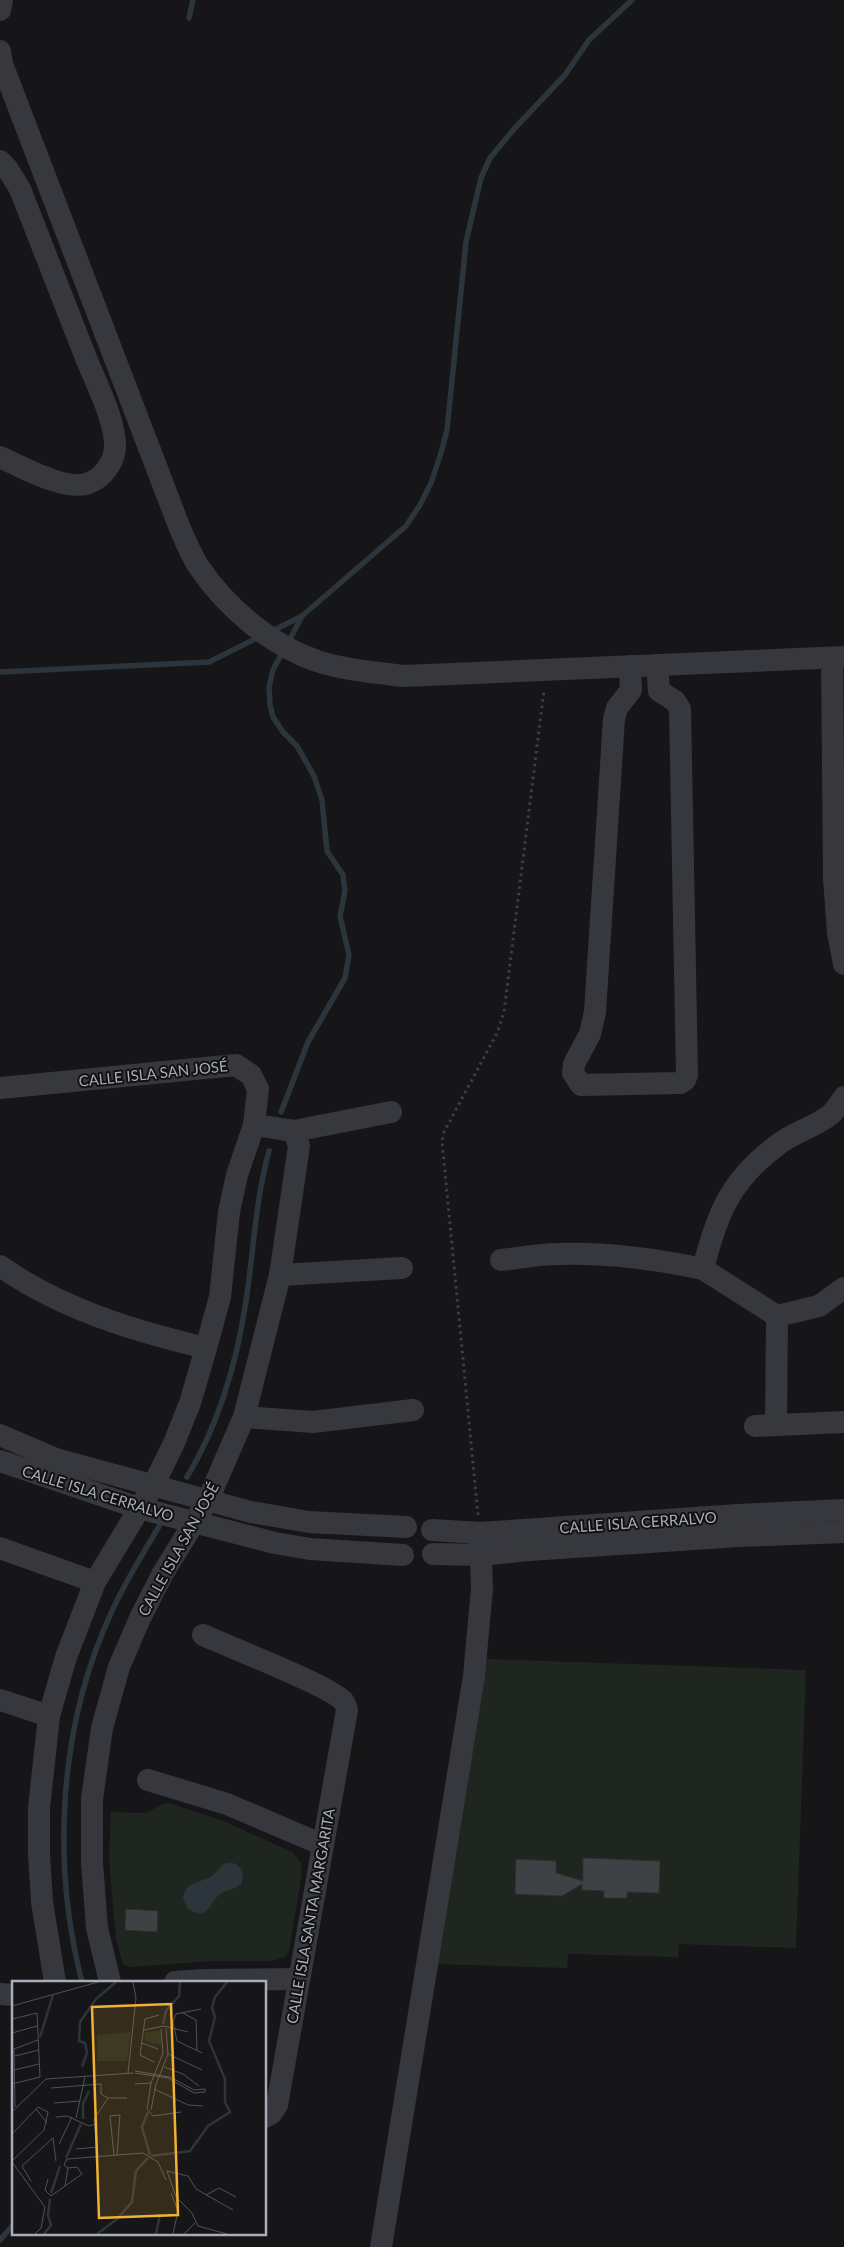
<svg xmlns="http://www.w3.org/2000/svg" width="844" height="2247" viewBox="0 0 844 2247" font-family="Lato,sans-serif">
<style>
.green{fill:#1e261f}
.water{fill:#2c353c}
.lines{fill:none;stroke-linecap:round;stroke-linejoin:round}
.stream{stroke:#2c353c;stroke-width:5.5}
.building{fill:#404145;stroke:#303034}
.path{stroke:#3d3f44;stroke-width:3;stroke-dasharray:2.5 4;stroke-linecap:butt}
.street{stroke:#37383d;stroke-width:22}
.labels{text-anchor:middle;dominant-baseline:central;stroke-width:4;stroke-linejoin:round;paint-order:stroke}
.street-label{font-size:15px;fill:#a8adb8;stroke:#111113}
.inset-river{fill:none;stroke:#2c353c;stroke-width:2.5}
.inset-road{fill:none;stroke:#505258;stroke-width:1}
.view{fill:#f2b134;fill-opacity:0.15;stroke:#f2b134;stroke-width:2.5}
.inset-edge{fill:none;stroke:#a8adb8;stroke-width:2.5}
</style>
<rect width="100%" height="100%" fill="#161618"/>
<g class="green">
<polygon points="487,1659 806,1670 796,1948 679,1944 678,1957 568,1954 567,1968 434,1964"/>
<polygon points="169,1803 221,1820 292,1852 301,1863 302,1873 289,1951 285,1957 272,1961 213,1961 129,1967 123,1964 116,1939 109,1860 111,1812 146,1813 162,1804"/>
</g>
<path class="water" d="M226 1863C239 1861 247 1872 241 1884 235 1890 226 1889 219 1895 208 1904 208 1922 188 1909L183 1899C185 1881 198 1884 210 1877 216 1874 219 1867 226 1863Z"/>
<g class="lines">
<g class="stream">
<polyline points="189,18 193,0"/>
<polyline points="272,631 302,616"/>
<polyline points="288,643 302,616 406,526 420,505 431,483 441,453 447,430 466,242 481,178 490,158 514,129 565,75 589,40 632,0"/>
<polyline points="0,672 209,662 259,637"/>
<polyline points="281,1112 308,1042 345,978 349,955 340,916 345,891 343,875 327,851 322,800 314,776 297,746 283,732 273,717 270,705 269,687 273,670 283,651"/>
<path d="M187 1477C219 1424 237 1361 246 1301 254 1249 255 1202 269 1151"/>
<path d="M82 1982C51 1861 59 1725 112 1611 126 1580 145 1551 162 1521"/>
<polyline points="0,2240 14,2224"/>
</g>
</g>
<g class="building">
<polygon points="583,1858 660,1861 659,1893 627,1892 627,1898 604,1898 604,1891 582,1890 582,1884 562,1896 515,1894 516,1859 556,1861 556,1873 583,1881"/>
<polygon points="126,1909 158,1911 157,1932 125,1930"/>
</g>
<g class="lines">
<polyline class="path" points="478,1515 442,1141 444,1132 497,1033 504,1012 544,690"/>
<g class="street">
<polyline points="0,10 2,0"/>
<path d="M0 51 2 64 179 526C185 540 191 555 199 567 226 607 270 645 317 661 344 670 374 672 403 676L844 657"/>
<path d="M0 161 7 168 20 189C42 245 64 302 86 358 96 383 116 421 115 448 114 462 103 478 89 483 66 492 22 467 0 457"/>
<polyline points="832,658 834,878 838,933 844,964"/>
<polyline points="630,666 631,690 617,708 614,719 595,1012 590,1034 574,1064 573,1073 581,1085 680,1083 685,1080 687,1075 680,709 675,701 659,691 657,665"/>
<polyline points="0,1088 236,1065 251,1075 258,1089 254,1125 237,1175 229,1212 220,1297 206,1348 190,1403 174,1443 153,1486 95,1582 66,1657 49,1716 39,1808 39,1855 42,1902 55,1982"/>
<polyline points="294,1131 391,1112"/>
<path d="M501 1260C520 1258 539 1254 558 1254 606 1252 656 1259 703 1269"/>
<path d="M0 1266C61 1309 134 1331 206 1348"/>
<polyline points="280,1275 402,1268"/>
<polyline points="777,1316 819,1306 844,1288"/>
<polyline points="244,1417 313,1422 413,1410"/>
<path d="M776 1425 777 1316 703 1269C717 1213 731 1179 779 1144 794 1132 815 1127 830 1115 835 1111 840 1103 844 1097"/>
<polyline points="755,1426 844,1422"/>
<polyline points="0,1435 56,1459 251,1512 309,1522 406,1527"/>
<polyline points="0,1461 139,1508 275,1543 310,1549 403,1555"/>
<polyline points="432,1530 480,1533 738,1515 844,1510"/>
<polyline points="0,1548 95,1582"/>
<polyline points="433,1554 481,1555 529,1550 739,1536 844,1532"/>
<path d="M203 1635C227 1646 333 1687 344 1702 345 1703 347 1709 347 1710L277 2105 271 2114 265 2117"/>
<polyline points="0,1700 49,1716"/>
<polyline points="148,1780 227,1804 323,1845"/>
<polyline points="110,1982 97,1928 92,1863 92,1799 102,1728 119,1667 140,1618 163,1573 208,1500 244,1417 280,1275 299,1146 294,1131 254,1125"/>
<polyline points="175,1982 205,1980 298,1979"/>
<polyline points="0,1994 14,1995"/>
<polyline points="381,2247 474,1676 482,1588 480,1533"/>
</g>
</g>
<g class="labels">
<g class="street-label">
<text transform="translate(153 1073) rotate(-6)">CALLE ISLA SAN JOSÉ</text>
<text transform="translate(98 1493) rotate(17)">CALLE ISLA CERRALVO</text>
<text transform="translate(638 1522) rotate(-4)">CALLE ISLA CERRALVO</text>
<text transform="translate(178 1549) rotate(-61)">CALLE ISLA SAN JOSÉ</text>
<text transform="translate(310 1916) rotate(-80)">CALLE ISLA SANTA MARGARITA</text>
</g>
</g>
<g transform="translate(12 1981)">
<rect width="254" height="254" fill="#161618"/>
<path d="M148 50 150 64 132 60 133 51ZM119 51 115 80H85V54Z" fill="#1e261f"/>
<path class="inset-river" d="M151 43 154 30 167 15 168 1M28 56 41 14M70 86 75 72 73 62 67 60 68 41 84 18 104 1M136 131 130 146 138 174M71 138V123L77 110M139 175 178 170 196 145 218 131 213 121V98L197 60 203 36 200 27 203 16 215 1M54 177 69 143M39 212 48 185M32 253 39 244 36 234 38 218M85 253 105 238 120 221 124 190 136 177M144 253 148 233"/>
<path class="inset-road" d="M0 25 86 1M189 28 164 33 161 41 165 60 190 72M171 32 184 39 185 70M0 38 25 32 28 96 0 103M149 48 151 72 139 102 135 128 141 135 169 131M132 49 152 45 176 51M0 52 25 45M130 62 146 68M156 73 190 89M3 75 27 69M142 81 128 74 133 38 147 34M152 86 171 93 187 105M2 89 27 83M116 92 124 17 121 1M123 92 156 97 182 112 193 111V108L182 109 158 96 123 90M123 103 139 102M39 107 89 103M142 108 176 124 191 125M96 117H115M42 122 68 120M3 126 2 68 26 59M24 128 35 142M139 129 144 103 156 73 154 47M0 131 34 98 121 92M44 136 55 135 77 145 83 143M64 137 73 96M0 153 26 126 36 131 32 149 0 180M47 163 60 136M64 168 86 166M102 174 98 135 108 134 105 174M86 175 82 138 96 117 89 113V103M0 181 33 226 29 247 23 253M52 184 55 178 131 172 146 181 154 199M36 198 33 209 39 215 53 205 56 187 52 184M19 200 10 185 41 157 44 180M53 205 70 193 65 186 56 187M159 212 166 230 161 253M194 214 207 207 224 216M172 253 183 242M215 253 186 245 180 232 164 216 155 190 176 195 184 208 221 229"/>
<path class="view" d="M159 23 166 234 87 237 80 26Z"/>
<rect width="254" height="254" class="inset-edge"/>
</g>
</svg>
